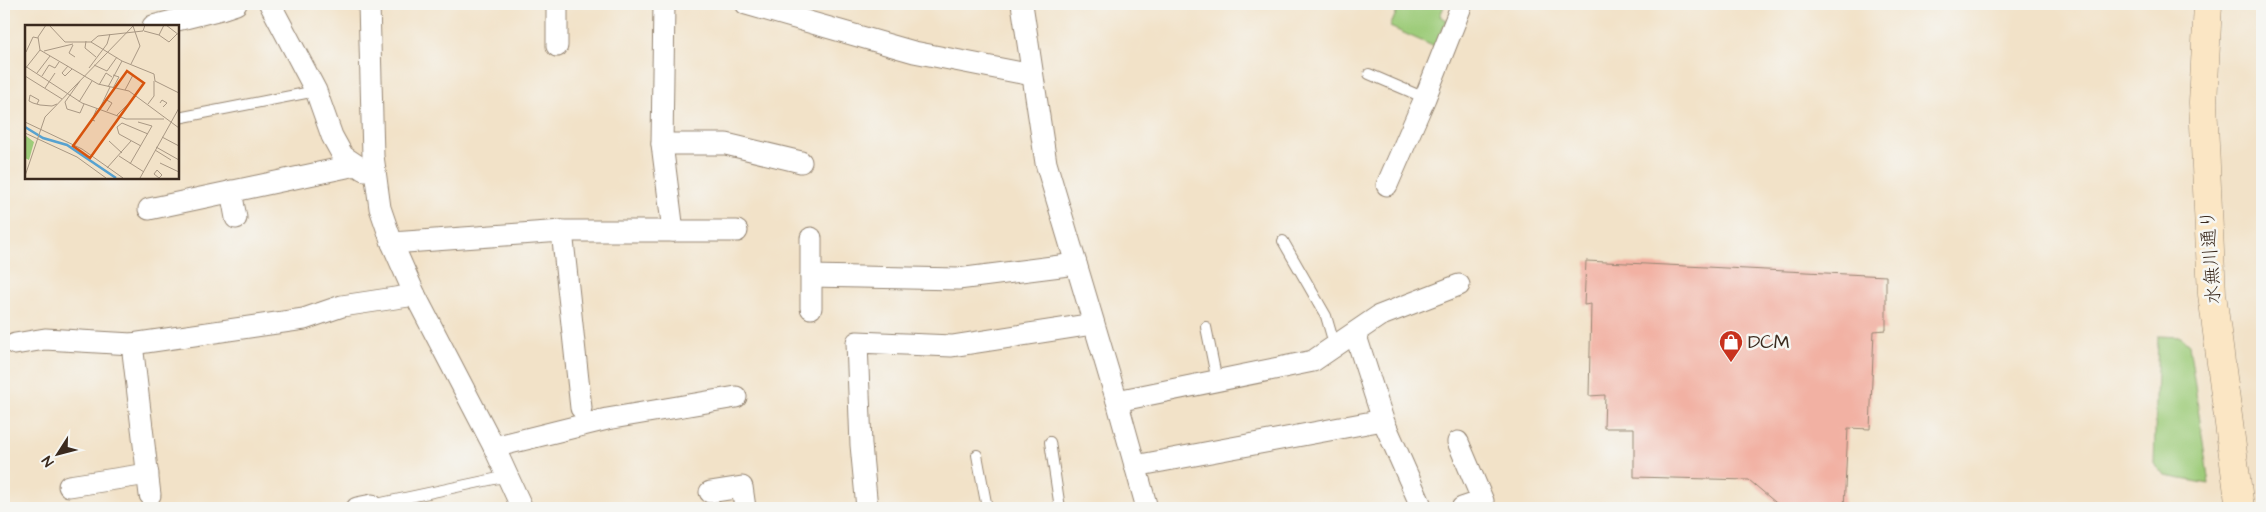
<svg xmlns="http://www.w3.org/2000/svg" width="2266" height="512" viewBox="0 0 2266 512" font-family="'Architects Daughter','Klee One',sans-serif">
<style>
.green{fill:#9ecc7a;stroke:#6c7b4c}
.building{fill:#f2b1a3}
.lines{fill:none;stroke-linecap:round;stroke-linejoin:round}
.lane-casing{stroke:#968673;stroke-width:12}
.street-casing{stroke:#968673;stroke-width:23}
.secondary-casing{stroke:#968673;stroke-width:29}
.lane{stroke:#fff;stroke-width:10}
.street{stroke:#fff;stroke-width:21}
.secondary{stroke:#fbe6c4;stroke-width:28}
.labels{text-anchor:middle;dominant-baseline:central;stroke-width:5;stroke-linejoin:round;paint-order:stroke}
.street-label{font-size:19px;fill:#3b2a1e;stroke:#f6f6f2}
.poi-label{font-size:19px;fill:#3b2a1e;stroke:#f6f6f2;text-anchor:start}
.inset-river{fill:none;stroke:#58a2d0;stroke-width:2.5}
.inset-road{fill:none;stroke:#a99884;stroke-width:1}
.view{fill:#d7540e;fill-opacity:0.15;stroke:#d7540e;stroke-width:2.5}
.inset-edge{fill:none;stroke:#3b2a1e;stroke-width:2.5}
</style>
<rect width="100%" height="100%" fill="#f6f6f2"/>
<filter id="ink" filterUnits="userSpaceOnUse"><feTurbulence type="fractalNoise" baseFrequency=".02" numOctaves="2"/><feDisplacementMap in="SourceGraphic" scale="10" xChannelSelector="R" yChannelSelector="G"/><feConvolveMatrix kernelMatrix="1 2 1 2 8 2 1 2 1" color-interpolation-filters="sRGB"/></filter>
<filter id="wash" filterUnits="userSpaceOnUse"><feTurbulence type="fractalNoise" baseFrequency=".0096" numOctaves="4" result="noise"/><feDisplacementMap in="SourceGraphic" scale="20" xChannelSelector="R" yChannelSelector="G"/><feGaussianBlur stdDeviation="1.12" result="paint"/><feColorMatrix in="noise" values="0 0 0 0 0 0 0 0 0 0 0 0 0 0 0 0 0 1.4 0 .05"/><feComposite in="paint" operator="in"/></filter>
<g filter="url(#wash)">
<rect width="100%" height="100%" fill="#f2e2c8"/>
<g class="green">
<polygon points="1400,4 1445,4 1440,16 1447,20 1435,47 1390,27"/>
<polygon points="2158,336 2181,337 2189,344 2209,484 2166,476 2154,464"/>
</g>
<g id="blocks">
<polygon class="building" points="1586,261 1886,276 1886,330 1874,331 1870,429 1848,428 1844,508 1782,508 1749,480 1634,477 1634,428 1604,428 1605,395 1589,396 1591,304 1584,305"/>
</g>
</g>
<g filter="url(#ink)">
<use href="#blocks" fill-opacity="0" stroke="#968673" stroke-width="1"/>
<g class="lines">
<g class="lane-casing">
<g id="lane">
<polyline points="1369,74 1425,98"/>
<polyline points="178,118 316,91"/>
<polyline points="1283,241 1326,316 1335,347"/>
<polyline points="1206,327 1217,381"/>
<polyline points="1050,442 1060,508"/>
<polyline points="977,455 987,508"/>
<polyline points="372,507 372,505 508,476"/>
</g>
</g>
<g class="street-casing">
<g id="street">
<polyline points="270,4 316,91 332,136 343,156 364,170"/>
<polyline points="369,4 373,156 380,208 392,243 415,295 494,447 522,508"/>
<polyline points="664,4 662,144 673,231"/>
<polyline points="746,4 914,52 1032,75"/>
<polyline points="1022,4 1046,163 1117,401 1147,508"/>
<polyline points="153,26 221,9 236,4"/>
<polyline points="557,46 557,4"/>
<polyline points="662,144 726,144 801,162"/>
<polyline points="1387,185 1425,98 1462,4"/>
<polyline points="231,191 236,218"/>
<polyline points="149,209 356,165"/>
<polyline points="562,231 581,408"/>
<polyline points="811,238 811,308"/>
<polyline points="392,243 562,231 737,231"/>
<polyline points="811,276 958,279 1076,264"/>
<polyline points="1355,333 1383,420 1422,508"/>
<polyline points="15,344 45,339 132,344 304,319 342,306 415,295"/>
<polyline points="132,344 150,495"/>
<polyline points="1117,401 1313,361 1379,316 1459,285"/>
<polyline points="1458,442 1483,501 1462,508"/>
<polyline points="494,447 607,419 736,397"/>
<polyline points="1135,466 1383,420"/>
<polyline points="69,486 148,474"/>
<polyline points="710,492 742,487 745,508"/>
<polyline points="357,508 372,505"/>
<polyline points="867,508 861,445 857,342 952,346 1093,324"/>
</g>
</g>
<g class="secondary-casing">
<polyline id="secondary" points="2208,4 2203,103 2212,294 2240,508"/>
</g>
<use href="#lane" class="lane"/>
<use href="#street" class="street"/>
<use href="#secondary" class="secondary"/>
</g>
</g>
<defs>
<g id="shop-pin" transform="scale(1.25)"><path d="M0 17L-7.5 6A9.5 9.5 0 1 1 7.5 6Z" fill="#c8321e" stroke="#f6f6f2"/><path d="M-5-2.5h2.3a2.7 3.5 0 0 1 5.4 0H5L5.5 6h-11ZM-1.5-2.5h3a1.5 2.3 0 0 0-3 0Z" fill="#fff"/></g>
</defs>
<g fill-rule="evenodd">
<use href="#shop-pin" x="1731" y="342"/>
</g>
<g class="labels">
<g class="street-label">
<text transform="translate(2211 257) rotate(-94)">水無川通り</text>
</g>
<g class="poi-label">
<text x="1748" y="342">DCM</text>
</g>
</g>
<g transform="translate(25 25)">
<rect width="154" height="154" fill="#f2e2c8"/>
<path d="M0 110 9 117 4 135 0 133Z" fill="#9ecc7a"/>
<path class="inset-river" d="M0 102 18 113 42 120 91 153"/>
<path class="inset-road" d="M24 0 40 17H66L97 36 129 49 130 56 154 68M141 0 154 10M119 6 134 10 139 0M134 10 144 17 152 9M61 16 60 23 71 32M66 17 73 11 118 6 120 0M48 20 44 28 50 32M15 25 73 59 104 66 154 103M19 26 48 19M1 27 8 12 13 13M106 39 115 21 108 1M69 40 82 46 92 32M0 41 57 78 101 94H139M43 41 37 48 40 51 47 44M64 43 82 19 85 9M0 44 15 25 13 12 21 0M12 48 25 31M88 50 94 52 88 63M0 51 37 74M17 51 24 40 30 43 34 37M55 56 40 77 42 84 55 88 59 79M74 60 81 48 87 52M83 62 97 36M20 63 30 48M100 65 108 50M80 74 87 78 82 86M54 77 67 56M135 78 137 75 142 78 138 82M12 79 14 75 5 70 4 76 8 78 15 80 27 81 32 79M123 79 129 71V56M75 83 85 62M92 90 111 71M70 96 67 95 72 83M0 97 57 124 98 153M0 108 52 132 81 153M137 112 154 121M84 116 97 128M116 121 94 109 92 102 97 98 123 109M131 122 154 135M130 125 146 135M94 131 119 147M135 138 154 147M105 139 127 101 113 97M82 143 106 116M132 145 137 150 134 153 129 149ZM0 151 20 92 109 0M115 153 154 83"/>
<path class="view" d="M102 46 119 58 65 133 48 121Z"/>
<rect width="154" height="154" class="inset-edge"/>
</g>
<rect width="2266" height="512" fill="none" stroke="#f6f6f2" stroke-width="20"/>
<g transform="translate(58 454) rotate(234)" stroke="#f6f6f2" stroke-width="4" paint-order="stroke">
<path d="M0-4L9 19L0 12L-9 19Z" fill="#3b2a1e"/>
<text y="-8" font-size="14" font-weight="bold" text-anchor="middle" fill="#3b2a1e">N</text>
</g>
</svg>
